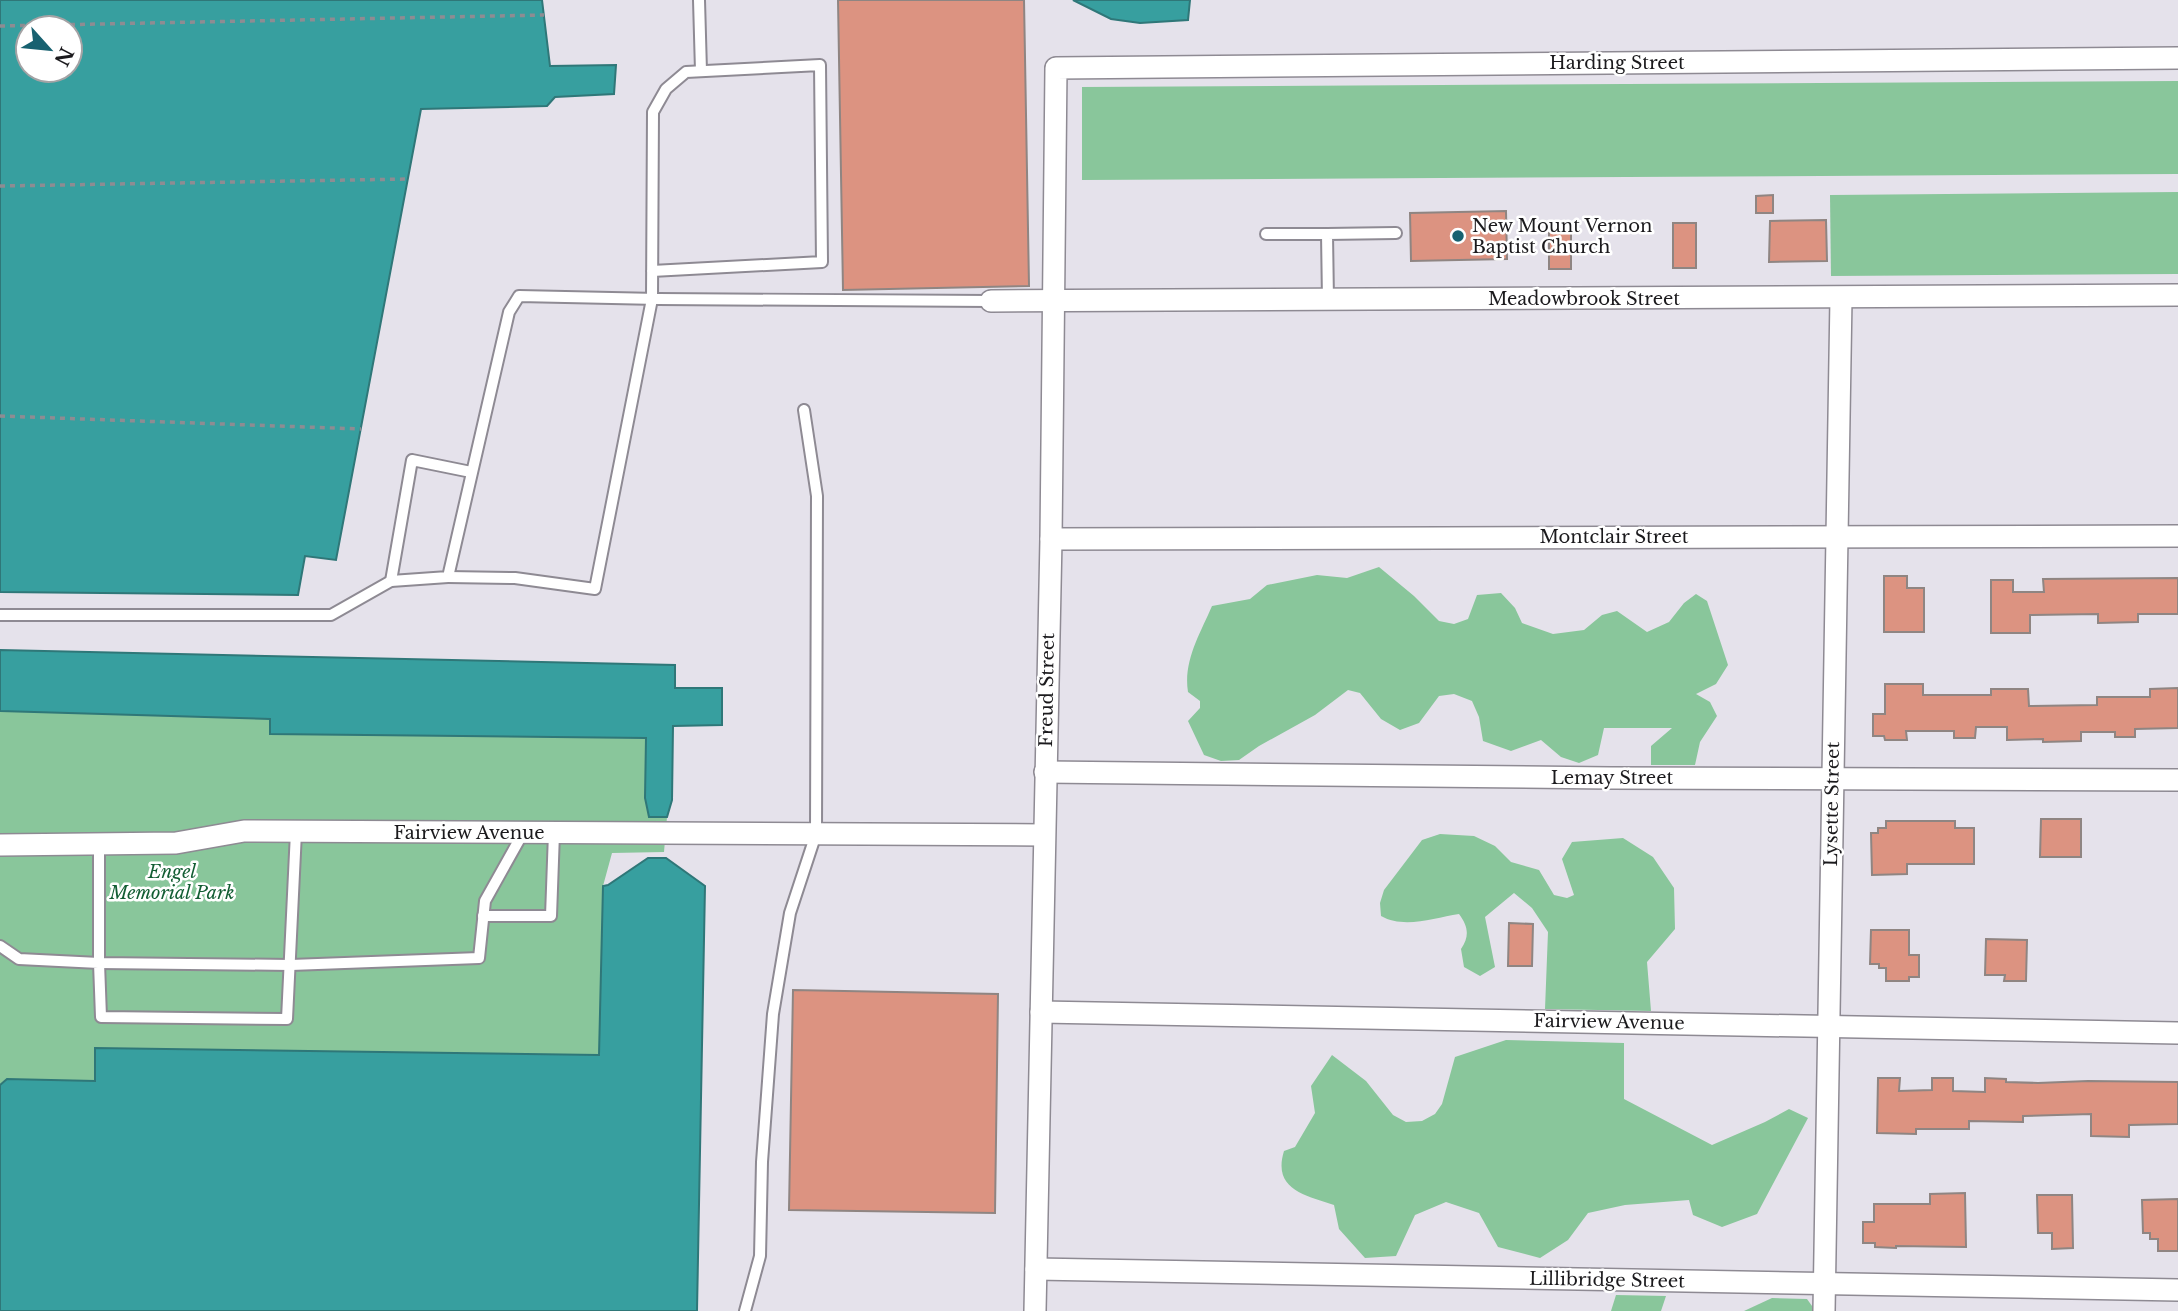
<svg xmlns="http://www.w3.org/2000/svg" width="2178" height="1311" viewBox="0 0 2178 1311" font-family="'Libre Baskerville',serif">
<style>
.green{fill:#89c69b}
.water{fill:#379f9f;stroke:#2f7778;stroke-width:2;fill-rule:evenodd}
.building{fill:#dc9381;stroke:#8f8582;stroke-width:2}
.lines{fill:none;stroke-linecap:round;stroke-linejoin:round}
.lane-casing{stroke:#8e8a93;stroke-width:14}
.street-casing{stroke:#8e8a93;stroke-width:24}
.path{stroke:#8e8c92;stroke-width:3.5;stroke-dasharray:5 5;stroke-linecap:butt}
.lane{stroke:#fff;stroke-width:10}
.street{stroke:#fff;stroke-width:21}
.poi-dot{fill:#186170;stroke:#fff;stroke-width:2.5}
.labels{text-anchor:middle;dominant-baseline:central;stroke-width:5;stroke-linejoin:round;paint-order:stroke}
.street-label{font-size:18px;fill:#1b1a1d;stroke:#fff}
.poi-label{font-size:18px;fill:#1b1a1d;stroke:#fff;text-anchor:start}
.park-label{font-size:18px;font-style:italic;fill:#125d33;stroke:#fff}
</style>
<rect width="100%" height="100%" fill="#e5e2eb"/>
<g class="green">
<polygon points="2178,81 2178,174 1082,180 1082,87"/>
<polygon points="2178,192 2178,274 1831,276 1830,195"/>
<path d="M1379 567 1414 596 1439 621 1454 624 1468 619 1477 595 1501 593 1515 608 1522 623 1553 634 1584 630 1602 615 1617 611 1647 632 1669 622 1684 603 1696 594 1707 601 1728 665 1716 684 1696 694 1710 702 1717 716 1700 742 1695 765H1651V746L1672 728H1604L1598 755 1579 763 1561 757 1541 740 1511 751 1483 741 1479 717 1472 701 1454 694 1439 696 1419 723 1400 730 1381 719 1360 693 1348 690 1315 715 1259 746 1239 760 1221 761 1204 755 1188 721 1200 708V701L1188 692C1183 661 1200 634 1212 606L1250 599 1267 585 1317 575 1347 578Z"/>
<polygon points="0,711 270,719 271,734 646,738 645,798 649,817 667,817 664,852 612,853 603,886 600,1055 95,1048 95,1081 7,1079 0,1085"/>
<path d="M1440 834 1474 836 1495 846 1511 862 1539 870 1554 895 1567 898 1574 895 1562 859 1572 842 1623 838 1653 857 1674 888 1675 929 1647 962 1651 1011 1545 1009 1548 932 1532 908 1514 893 1485 917 1495 967 1480 976 1464 967 1461 949C1470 936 1468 926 1459 914 1434 918 1404 929 1381 916L1380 903 1384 890 1422 840Z"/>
<path d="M1506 1040 1624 1043V1099L1712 1145 1765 1122 1789 1109 1808 1118 1757 1214 1722 1227 1693 1215 1689 1200 1625 1205 1588 1213 1568 1240 1540 1258 1498 1247 1479 1213 1446 1202 1415 1215 1396 1256 1365 1258 1339 1229 1334 1205C1306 1195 1272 1190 1284 1151L1295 1147 1315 1113 1311 1086 1332 1055 1366 1081 1393 1115 1406 1122 1422 1121 1435 1114 1442 1104 1455 1057Z"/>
<polygon points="1616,1295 1666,1296 1661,1311 1611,1311"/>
<polygon points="1772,1298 1807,1299 1812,1306 1813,1311 1744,1311"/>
</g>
<g class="water">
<path d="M0 0H542L550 66 616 65 614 94 555 97 547 106 421 109 336 560 305 556 298 595 0 592ZM28 28H70V70H28Z"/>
<polygon points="1073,0 1190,0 1188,20 1140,23 1111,19"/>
<polygon points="0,650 675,665 675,688 722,688 722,725 673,726 672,800 667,817 649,817 645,798 646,738 270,734 270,719 0,711"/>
<polygon points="648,858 666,858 705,886 697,1311 0,1311 0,1085 7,1079 95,1081 95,1048 599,1055 603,886 608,885"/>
</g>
<g class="building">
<polygon points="838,0 1024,0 1029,286 843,290"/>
<polygon points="1773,195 1773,213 1756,213 1756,196"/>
<polygon points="1506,211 1507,259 1411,261 1410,213"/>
<polygon points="1826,220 1827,261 1769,262 1770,221"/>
<rect x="1673" y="223" width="23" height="45"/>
<polygon points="1571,225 1571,269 1549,269 1549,226"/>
<polygon points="1884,576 1907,576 1907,588 1924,588 1924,632 1884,632"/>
<polygon points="2178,578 2178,614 2138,614 2138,622 2098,623 2098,614 2030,615 2030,633 1991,633 1991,580 2013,580 2013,592 2044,592 2043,579"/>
<polygon points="1885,684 1923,684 1923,695 1991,695 1991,689 2028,689 2029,706 2097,705 2097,697 2150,697 2150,689 2178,688 2178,728 2135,729 2135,737 2115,737 2115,732 2081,732 2081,741 2043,742 2043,739 2007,740 2007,727 1976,727 1975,738 1954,738 1954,731 1906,731 1907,740 1885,740 1884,736 1873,736 1873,714 1885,714"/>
<polygon points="2041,819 2081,819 2081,857 2040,857"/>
<polygon points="1886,821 1955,821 1955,828 1974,828 1974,864 1907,864 1907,874 1872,875 1871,833 1878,833 1878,828 1886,828"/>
<polygon points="1509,923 1533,924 1532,966 1508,966"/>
<polygon points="1871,930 1909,930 1909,955 1919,955 1919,977 1909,977 1909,981 1886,981 1886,968 1879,968 1879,964 1870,964"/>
<polygon points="1986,939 2027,940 2026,981 2004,981 2005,975 1985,975"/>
<polygon points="793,990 998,994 995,1213 789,1210"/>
<polygon points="1878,1078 1900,1078 1899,1091 1932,1090 1932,1078 1953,1078 1953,1091 1985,1092 1985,1078 2006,1079 2006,1082 2038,1083 2088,1081 2178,1082 2178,1124 2129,1125 2129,1137 2091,1136 2091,1114 2023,1116 2023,1122 1969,1121 1969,1129 1916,1129 1916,1134 1877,1133"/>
<polygon points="1965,1193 1966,1247 1896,1246 1896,1248 1875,1247 1875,1243 1863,1243 1863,1222 1874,1222 1874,1204 1930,1204 1930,1194"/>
<polygon points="2037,1195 2072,1195 2073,1248 2052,1249 2052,1233 2038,1233"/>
<polygon points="2178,1199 2178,1251 2158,1251 2158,1239 2150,1239 2150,1233 2143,1233 2142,1200"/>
</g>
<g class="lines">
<g class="lane-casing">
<g id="lane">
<polyline points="699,0 701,71"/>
<polyline points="1266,234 1327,234"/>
<polyline points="1328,300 1327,234 1396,233"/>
<polyline points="448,577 515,578 595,589 652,299 653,112 666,89 686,72 820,65 822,262 652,271"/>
<polyline points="391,581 412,460 471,472"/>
<polyline points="0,615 331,615 391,581 448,577 509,312 519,296 658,299 991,301"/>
<polyline points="99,844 99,963 291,965 479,958 485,901 523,833"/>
<polyline points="483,916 551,916 554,833"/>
<polyline points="0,946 19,959 99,963 101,1017 287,1019 296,832"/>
<polyline points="745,1311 760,1256 762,1162 773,1014 790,913 816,834 817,496 804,410"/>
</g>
</g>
<g class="street-casing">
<g id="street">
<polyline points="991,301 2178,295"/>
<polyline points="1051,539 2178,536"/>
<polyline points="1045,772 1611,778 2178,780"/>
<polyline points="0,845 176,843 244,831 1044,835"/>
<polyline points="1041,1012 2178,1033"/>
<polyline points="1036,1269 2178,1290"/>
<polyline points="1035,1311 1051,539 1056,68 2178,58"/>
<polyline points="1824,1311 1841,298"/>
</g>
</g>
<g class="path">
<polyline points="0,26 544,15"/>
<polyline points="0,186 408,179"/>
<polyline points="0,416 361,429"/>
</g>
<use href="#lane" class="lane"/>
<use href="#street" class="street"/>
</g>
<circle class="poi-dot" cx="1458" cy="236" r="7"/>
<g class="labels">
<g class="street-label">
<text x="1617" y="63">Harding Street</text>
<text x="1584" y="299">Meadowbrook Street</text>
<text x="1614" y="537">Montclair Street</text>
<text transform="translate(1047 690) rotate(-89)">Freud Street</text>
<text x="1612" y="778">Lemay Street</text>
<text transform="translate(1832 804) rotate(-89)">Lysette Street</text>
<text x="469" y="833">Fairview Avenue</text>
<text transform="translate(1609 1022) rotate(1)">Fairview Avenue</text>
<text transform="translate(1607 1280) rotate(1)">Lillibridge Street</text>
</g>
<g class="poi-label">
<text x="1472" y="226">New Mount Vernon<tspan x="1472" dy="21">Baptist Church</tspan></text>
</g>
<g class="park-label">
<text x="172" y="872">Engel<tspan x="172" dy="21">Memorial Park</tspan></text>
</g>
</g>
<g transform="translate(49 49) rotate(117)"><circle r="33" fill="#ffffff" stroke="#a4a3a5" stroke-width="2"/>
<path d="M0-5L12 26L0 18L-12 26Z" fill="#186170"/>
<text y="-10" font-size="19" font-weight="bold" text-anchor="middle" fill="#1b1a1d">N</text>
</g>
</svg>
